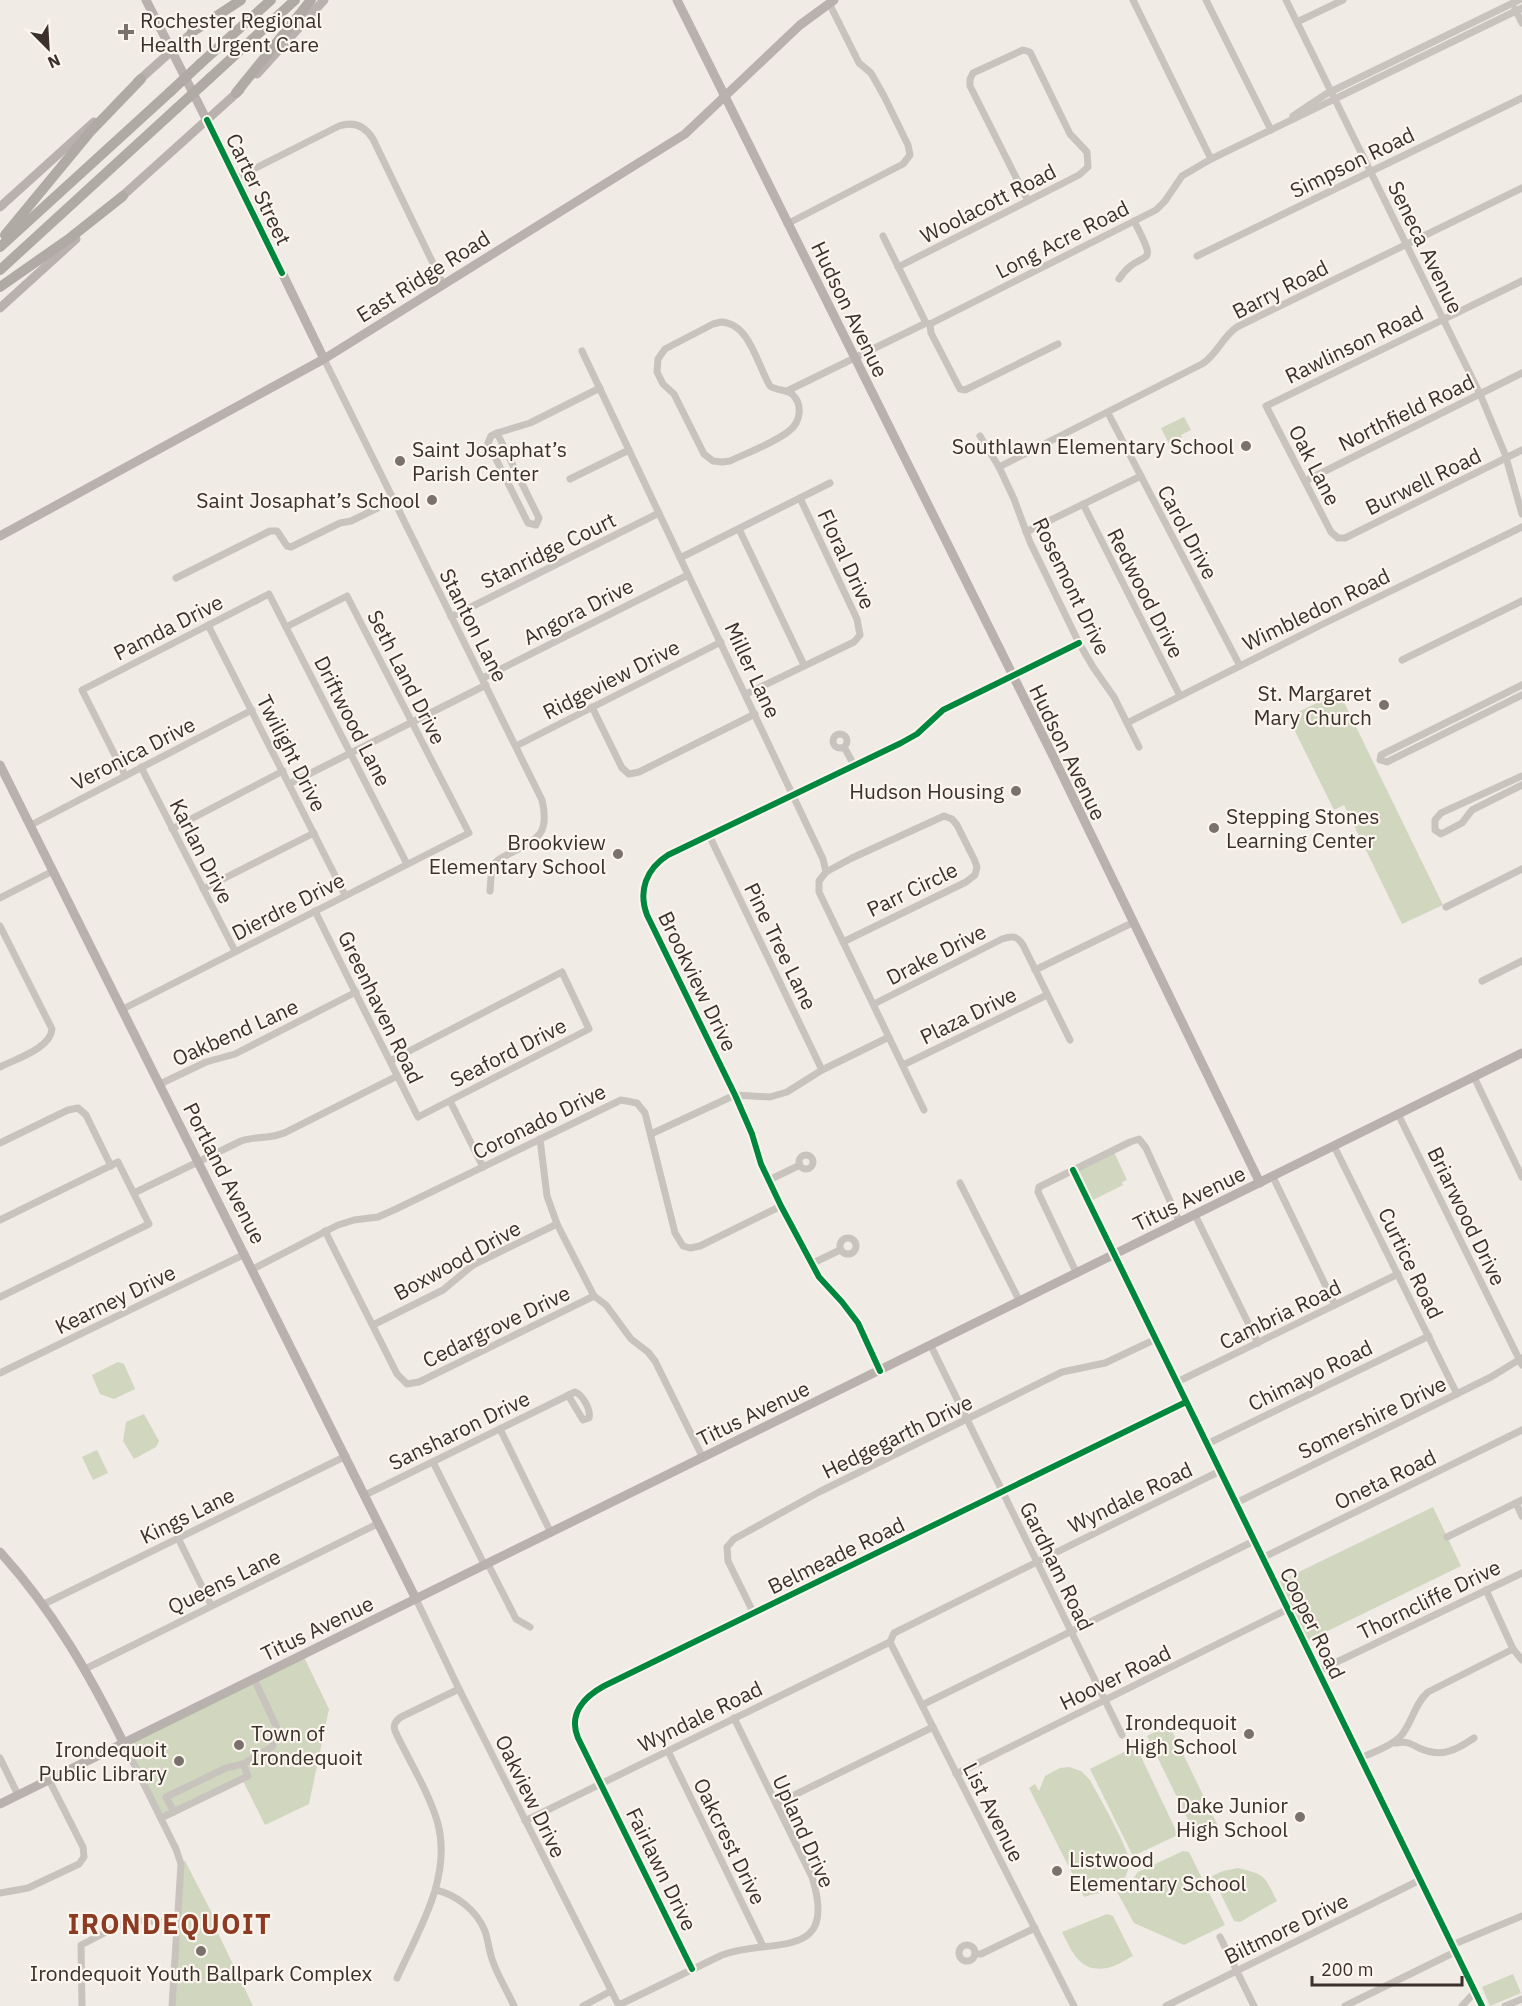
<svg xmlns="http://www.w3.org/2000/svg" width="1522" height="2006" viewBox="0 0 1522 2006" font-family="'IBM Plex Sans',sans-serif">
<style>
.green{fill:#d1d6bf}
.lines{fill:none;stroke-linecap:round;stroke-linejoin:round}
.minor{stroke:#c9c3be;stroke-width:7}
.major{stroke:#b8b1ad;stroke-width:9}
.highway{stroke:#afaaa4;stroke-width:10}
.highway-bridge{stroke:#afaaa4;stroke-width:10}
.cycleway-casing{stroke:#fbf5ee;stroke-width:10}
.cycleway{stroke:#00873e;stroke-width:6}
.poi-dot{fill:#7a716c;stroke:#fbf5ee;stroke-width:2}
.labels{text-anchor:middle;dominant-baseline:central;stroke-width:4.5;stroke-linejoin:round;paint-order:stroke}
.poi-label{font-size:21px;fill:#3b302b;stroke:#fbf5ee;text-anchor:end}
.street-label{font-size:21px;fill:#3b302b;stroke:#fbf5ee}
.district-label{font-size:27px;font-weight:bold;letter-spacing:1.5px;fill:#8c3b22;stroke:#fbf5ee}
</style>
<rect width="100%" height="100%" fill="#f0ebe5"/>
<g class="green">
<polygon points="1184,417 1191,430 1181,435 1182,438 1178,440 1180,446 1172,450 1161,428"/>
<polygon points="1339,692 1443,905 1402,924 1344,805 1334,810 1288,717"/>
<polygon points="1114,1152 1127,1180 1122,1182 1123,1185 1091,1201 1091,1196 1080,1176 1079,1176 1078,1171"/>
<polygon points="118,1362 124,1364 135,1389 114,1399 100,1394 92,1375"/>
<polygon points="144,1414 159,1441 156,1447 134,1459 123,1441 126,1422"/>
<polygon points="97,1450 108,1473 93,1480 82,1457"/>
<path d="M1433 1507 1461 1566 1307 1641C1297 1621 1292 1600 1278 1582Z"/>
<polygon points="303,1655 329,1709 309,1804 265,1825 242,1779 161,1819 124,1744"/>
<polygon points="1169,1725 1218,1826 1196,1836 1147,1736"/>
<polygon points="1136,1746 1178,1835 1133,1856 1090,1769"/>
<path d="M1069 1767 1081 1771 1090 1780C1098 1795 1128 1847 1129 1860 1130 1868 1125 1880 1119 1886 1111 1893 1094 1893 1084 1897L1029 1788 1035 1784 1039 1791 1045 1776 1060 1768Z"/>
<polygon points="1183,1851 1189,1852 1225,1925 1184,1945 1134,1923 1116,1890 1128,1885 1138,1872"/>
<polygon points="185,1861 219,1927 217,1931 253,2006 172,2006 181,1862"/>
<path d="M1238 1868C1267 1875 1264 1876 1277 1901L1240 1922 1234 1921 1212 1876 1223 1871Z"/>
<path d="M1107 1914 1113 1916 1133 1956C1125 1960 1115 1967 1107 1968 1080 1973 1072 1952 1062 1932Z"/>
<polygon points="1513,1974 1521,1993 1490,2006 1482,1987"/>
</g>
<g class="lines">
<g class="minor">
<polyline points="1133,0 1211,159"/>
<polyline points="1206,0 1271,130"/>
<polyline points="1286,0 1480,394 1505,454 1522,514"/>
<polyline points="1515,9 1522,23"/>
<polyline points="1297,22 1343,0"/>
<polyline points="1293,116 1326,94 1519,0"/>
<path d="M236 178 339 126C354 121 365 126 373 139L443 284"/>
<polyline points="787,224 903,164 910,155 908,145 884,96 871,73 859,63 829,3"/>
<polyline points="883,236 926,323"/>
<polyline points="1197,256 1522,98"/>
<polyline points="898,267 1079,175 1088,167 1087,152 1070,134 1030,52 1023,50 973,73 970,79 970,86 1028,201"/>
<path d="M1119 279C1141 245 1162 274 1134 221"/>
<polyline points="1522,281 1266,406 1331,532 1338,538 1345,538 1522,450"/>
<path d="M721 322C750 323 757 365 770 386 777 391 786 389 792 394 803 404 801 422 789 431 776 442 747 453 730 461L722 462 713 461 704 454 674 394 663 384 657 372 658 359 665 349 713 324Z"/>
<polyline points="930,324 931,333 960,389 965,390 1058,344"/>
<polyline points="582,351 823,859 826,872 819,881 819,892 924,1110"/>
<path d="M324 359 542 800C550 834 538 839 511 853 505 856 499 858 495 863 490 870 491 882 490 891"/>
<polyline points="787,391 926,323 930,324 1156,210 1165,201 1182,176 1211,159 1522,8"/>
<polyline points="1108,413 1240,666"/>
<polyline points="497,433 491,436 488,443 528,523 536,525 539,518 497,433 530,423 600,388"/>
<polyline points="980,436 999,467 1014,499 1030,542 1079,643 1093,667 1114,697 1139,747"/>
<path d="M999 467 1202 364C1217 355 1222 337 1237 327L1522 188"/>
<polyline points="570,479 629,450"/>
<polyline points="1305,481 1522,373"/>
<polyline points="1083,504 1180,696"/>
<polyline points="739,529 804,665"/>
<polyline points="1026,532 1141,476"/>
<polyline points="680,558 830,483"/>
<polyline points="176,578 270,531 277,531 287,546 291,547 340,523 351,521 394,500"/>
<polyline points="451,617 659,513"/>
<polyline points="208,625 345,895"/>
<polyline points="1402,660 1522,601"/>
<polyline points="483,678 688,575"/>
<polyline points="1522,685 1381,755 1380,760 1387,762 1522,695"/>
<polyline points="746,694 854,642 860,635 857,619 800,498"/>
<polyline points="592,707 622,768 629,774 639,772 755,714"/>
<polyline points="1127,723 1323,624 1522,527"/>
<circle cx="840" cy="741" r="7"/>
<polyline points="516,746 721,642"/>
<polyline points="844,747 854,765"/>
<polyline points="141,767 235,951"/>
<polyline points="125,775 82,690 269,594 407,864"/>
<polyline points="1522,776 1441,813 1435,820 1435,830 1441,834 1462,823 1472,810 1522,785"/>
<polyline points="289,784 486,685"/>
<polyline points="31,825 252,710"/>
<polyline points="172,829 283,771"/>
<polyline points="709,835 822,1070"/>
<polyline points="826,872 852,858 944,816 952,819 957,825 974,859 977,867 975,875 966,882 843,942"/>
<polyline points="203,889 314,833"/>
<polyline points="0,898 53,871"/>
<polyline points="1446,907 1522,869"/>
<path d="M315 911C349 980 383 1048 418 1117L589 1029 562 972 390 1061"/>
<path d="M0 926 52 1029C51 1048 16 1059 0 1067"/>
<polyline points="1035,970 1134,922"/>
<polyline points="1482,981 1522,961"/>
<path d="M874 1004 1002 939C1011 936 1017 935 1023 945L1070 1040"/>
<polyline points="123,1009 469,833 347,596 286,627"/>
<polyline points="903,1065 1047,995"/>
<polyline points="1474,1077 1522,1177"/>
<polyline points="160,1084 206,1062 235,1054 356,992"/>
<polyline points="450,1101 483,1167"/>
<polyline points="1398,1114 1522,1365"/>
<polyline points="651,1134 735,1095 770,1097 787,1092 822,1070 889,1037"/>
<polyline points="540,1139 547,1196 557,1224 594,1296 606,1305 631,1339 648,1352 655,1361 703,1458"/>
<polyline points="0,1143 68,1110 78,1108 86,1115 111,1166"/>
<polyline points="1334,1146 1457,1394"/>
<circle cx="806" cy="1162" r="7"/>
<polyline points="1073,1170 1482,2006"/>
<polyline points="1273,1177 1335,1305"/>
<polyline points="769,1180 800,1165"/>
<polyline points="960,1183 1020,1302"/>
<path d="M134 1193 241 1141C255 1136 270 1139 284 1133L397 1076"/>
<polyline points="1195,1215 1258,1343"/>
<polyline points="0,1220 118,1162 149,1224 0,1297"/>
<polyline points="325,1231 397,1374 407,1384 419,1382 594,1296"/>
<circle cx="848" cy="1246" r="8"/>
<polyline points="811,1264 840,1250"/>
<polyline points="253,1269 338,1225 354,1220 378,1217 396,1209 621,1100 637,1103 645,1113 675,1233 683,1246 690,1248 700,1246 781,1206"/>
<polyline points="1077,1274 1038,1192 1039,1187 1130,1142 1139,1139 1146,1148 1180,1223"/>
<polyline points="373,1325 443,1290 473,1265 557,1224"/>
<polyline points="931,1346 1122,1735"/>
<path d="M880 1371 858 1323 842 1302 819 1277 781 1206 761 1164 752 1134 735 1095 647 915C638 891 646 869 668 855L901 743 917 734 943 710 1079 643"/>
<polyline points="0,1373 245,1254"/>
<polyline points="1177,1382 1398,1274"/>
<polyline points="500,1429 551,1533"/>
<polyline points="1207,1444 1429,1336"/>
<polyline points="433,1462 485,1566"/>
<path d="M365 1495 575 1392C583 1395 591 1410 589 1418L583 1420 568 1395"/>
<polyline points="1236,1503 1491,1377 1522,1358"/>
<polyline points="1516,1503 1522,1516"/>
<polyline points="1447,1537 1522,1500"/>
<polyline points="178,1538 211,1605"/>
<polyline points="1262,1558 1522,1430"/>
<polyline points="488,1564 516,1619 530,1627"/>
<polyline points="1486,1590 1513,1649 1522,1660"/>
<polyline points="416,1599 459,1689 619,2006"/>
<polyline points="44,1604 346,1456"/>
<polyline points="754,1614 728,1561 727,1547 734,1539 819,1492 1062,1372 1105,1363 1156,1339"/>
<polyline points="85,1669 379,1523"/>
<polyline points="1318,1671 1522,1573"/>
<polyline points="922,1705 1254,1541"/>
<path d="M1396 1743C1406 1741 1410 1743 1419 1748 1441 1758 1455 1751 1474 1738"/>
<polyline points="124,1744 176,1849 181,1864 172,2006"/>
<polyline points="668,1751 763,1946"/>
<polyline points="0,1758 18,1795"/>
<path d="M1361 1758C1373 1752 1390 1747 1400 1737 1412 1724 1414 1704 1428 1692L1513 1649"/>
<polyline points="956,1774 1288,1609"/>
<polyline points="776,1804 933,1727"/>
<polyline points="174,1812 166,1797 226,1768 243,1764 272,1747 277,1736 277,1728 254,1679"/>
<polyline points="161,1818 248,1776 243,1764"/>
<polyline points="525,1821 890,1642"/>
<path d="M436 1890C457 1895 477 1911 485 1931 488 1940 489 1950 492 1959 497 1975 507 1990 514 2006"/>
<polyline points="0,1893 28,1888 79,1864 84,1857 83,1847 49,1780"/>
<polyline points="1220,1937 1254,2006"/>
<circle cx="967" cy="1953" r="8"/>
<polyline points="1452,1945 1522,1916"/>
<polyline points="975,1954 981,1954 1035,1928"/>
<path d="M692 1969 578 1738C568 1714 584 1697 604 1686L1186 1402"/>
<path d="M397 1978C418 1931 452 1878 438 1824 429 1792 409 1761 395 1731 393 1725 395 1721 401 1717L459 1689"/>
<path d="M619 2005 722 1955C772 1937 839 1962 812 1877L734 1718"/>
<polyline points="82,2006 81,1945 130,1920 178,1923"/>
<polyline points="583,2006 611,1991"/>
<polyline points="1074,2006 890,1642 894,1633 1220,1471"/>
<polyline points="1166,2006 1420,1880"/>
<polyline points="1345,2006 1455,1952"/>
<polyline points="1462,2006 1475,1992"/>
<polyline points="1505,2006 1522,1999"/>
</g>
<g class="major">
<polyline points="146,0 236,178 324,359"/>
<polyline points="677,0 1052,754 1260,1183"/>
<polyline points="257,74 324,0"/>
<polyline points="137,82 196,29"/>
<polyline points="119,199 240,90"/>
<polyline points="0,207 94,122"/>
<polyline points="0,308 76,239"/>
<polyline points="0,536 324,359 685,134 800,25 834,0"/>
<polyline points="0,765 416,1599"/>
<path d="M0 1552C52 1609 90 1675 124 1744"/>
<polyline points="0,1804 1522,1053"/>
</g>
<g class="highway">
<polyline points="192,32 241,0"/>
<polyline points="200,64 271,0"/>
<polyline points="210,78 295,0"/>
<polyline points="236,93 311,0"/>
<polyline points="5,235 90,132 141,79"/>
<polyline points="0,247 170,92"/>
<polyline points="0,270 177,108"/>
<polyline points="0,287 70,238 123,196"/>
</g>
<g class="highway-bridge">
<polyline points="170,92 200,64"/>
<polyline points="177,108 210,78"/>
</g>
<g class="cycleway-casing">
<g id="cycleway">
<polyline points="207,120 282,273"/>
<polyline points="1073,1170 1482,2006"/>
<path d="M880 1371 858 1323 842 1302 819 1277 781 1206 761 1164 752 1134 735 1095 647 915C638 891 646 869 668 855L901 743 917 734 943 710 1079 643"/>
<path d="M692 1969 578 1738C568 1714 584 1697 604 1686L1186 1402"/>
</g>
</g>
<use href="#cycleway" class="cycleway"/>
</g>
<g class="poi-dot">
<path d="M123 23h6v6h6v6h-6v6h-6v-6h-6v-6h6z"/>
<circle cx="1246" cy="446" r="6"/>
<circle cx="400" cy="461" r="6"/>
<circle cx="432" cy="500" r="6"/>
<circle cx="1384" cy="705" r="6"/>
<circle cx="1016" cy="791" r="6"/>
<circle cx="1214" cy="828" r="6"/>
<circle cx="618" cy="854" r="6"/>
<circle cx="1249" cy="1734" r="6"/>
<circle cx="239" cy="1745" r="6"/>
<circle cx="179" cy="1761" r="6"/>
<circle cx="1300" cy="1817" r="6"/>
<circle cx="1057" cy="1871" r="6"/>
<circle cx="201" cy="1951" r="6"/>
</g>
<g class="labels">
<g class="poi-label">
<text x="140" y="20" text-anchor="start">Rochester Regional<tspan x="140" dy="24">Health Urgent Care</tspan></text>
<text x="1234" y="446">Southlawn Elementary School</text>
<text x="412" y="449" text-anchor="start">Saint Josaphat’s<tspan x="412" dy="24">Parish Center</tspan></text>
<text x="420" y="500">Saint Josaphat’s School</text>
<text x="1372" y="693">St. Margaret<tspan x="1372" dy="24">Mary Church</tspan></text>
<text x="1004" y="791">Hudson Housing</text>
<text x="1226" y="816" text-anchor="start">Stepping Stones<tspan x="1226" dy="24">Learning Center</tspan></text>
<text x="606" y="842">Brookview<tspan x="606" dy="24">Elementary School</tspan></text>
<text x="1237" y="1722">Irondequoit<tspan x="1237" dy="24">High School</tspan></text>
<text x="251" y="1733" text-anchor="start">Town of<tspan x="251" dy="24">Irondequoit</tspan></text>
<text x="167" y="1749">Irondequoit<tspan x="167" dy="24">Public Library</tspan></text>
<text x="1288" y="1805">Dake Junior<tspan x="1288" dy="24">High School</tspan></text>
<text x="1069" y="1859" text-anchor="start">Listwood<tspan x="1069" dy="24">Elementary School</tspan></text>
<text x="201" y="1973" text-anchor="middle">Irondequoit Youth Ballpark Complex</text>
</g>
<g class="street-label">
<text transform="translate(1352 162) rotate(-26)">Simpson Road</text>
<text transform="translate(259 189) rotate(64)">Carter Street</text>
<text transform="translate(988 203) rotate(-27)">Woolacott Road</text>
<text transform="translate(1062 239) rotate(-27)">Long Acre Road</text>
<text transform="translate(1426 247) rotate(64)">Seneca Avenue</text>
<text transform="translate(423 276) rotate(-32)">East Ridge Road</text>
<text transform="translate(1280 289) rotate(-27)">Barry Road</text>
<text transform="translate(850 309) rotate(64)">Hudson Avenue</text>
<text transform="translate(1354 344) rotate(-26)">Rawlinson Road</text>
<text transform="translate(1406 412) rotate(-26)">Northfield Road</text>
<text transform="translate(1315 465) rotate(63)">Oak Lane</text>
<text transform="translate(1423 481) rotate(-26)">Burwell Road</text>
<text transform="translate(1188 532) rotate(62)">Carol Drive</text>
<text transform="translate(548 550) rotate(-26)">Stanridge Court</text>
<text transform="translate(847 559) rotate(65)">Floral Drive</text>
<text transform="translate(1072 586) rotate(64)">Rosemont Drive</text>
<text transform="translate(1146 593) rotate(63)">Redwood Drive</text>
<text transform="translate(1316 609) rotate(-26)">Wimbledon Road</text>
<text transform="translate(578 611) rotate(-27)">Angora Drive</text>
<text transform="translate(474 625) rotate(63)">Stanton Lane</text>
<text transform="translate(168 627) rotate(-27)">Pamda Drive</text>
<text transform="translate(753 670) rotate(65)">Miller Lane</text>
<text transform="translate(407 677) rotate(63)">Seth Land Drive</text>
<text transform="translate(611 679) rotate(-27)">Ridgeview Drive</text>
<text transform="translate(353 721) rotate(63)">Driftwood Lane</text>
<text transform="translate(1068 752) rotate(64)">Hudson Avenue</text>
<text transform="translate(133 753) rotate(-27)">Veronica Drive</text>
<text transform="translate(292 753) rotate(63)">Twilight Drive</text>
<text transform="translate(202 851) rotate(63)">Karlan Drive</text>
<text transform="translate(912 889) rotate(-26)">Parr Circle</text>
<text transform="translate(288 906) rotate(-27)">Dierdre Drive</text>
<text transform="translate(781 946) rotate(64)">Pine Tree Lane</text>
<text transform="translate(936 954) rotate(-27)">Drake Drive</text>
<text transform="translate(698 981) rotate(64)">Brookview Drive</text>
<text transform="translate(381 1007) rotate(64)">Greenhaven Road</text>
<text transform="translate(968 1015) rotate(-26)">Plaza Drive</text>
<text transform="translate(235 1032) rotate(-24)">Oakbend Lane</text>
<text transform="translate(508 1052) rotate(-27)">Seaford Drive</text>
<text transform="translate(539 1121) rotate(-26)">Coronado Drive</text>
<text transform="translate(225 1173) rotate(63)">Portland Avenue</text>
<text transform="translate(1189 1198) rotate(-26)">Titus Avenue</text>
<text transform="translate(1467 1216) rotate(64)">Briarwood Drive</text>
<text transform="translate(457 1260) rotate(-29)">Boxwood Drive</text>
<text transform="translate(1411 1263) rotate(64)">Curtice Road</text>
<text transform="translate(115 1299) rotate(-26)">Kearney Drive</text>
<text transform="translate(1280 1314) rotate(-26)">Cambria Road</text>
<text transform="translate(496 1326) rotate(-26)">Cedargrove Drive</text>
<text transform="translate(1310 1375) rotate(-26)">Chimayo Road</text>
<text transform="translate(753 1413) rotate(-26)">Titus Avenue</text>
<text transform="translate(1372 1417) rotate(-26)">Somershire Drive</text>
<text transform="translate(459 1430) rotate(-26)">Sansharon Drive</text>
<text transform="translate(897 1436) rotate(-26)">Hedgegarth Drive</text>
<text transform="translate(1385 1479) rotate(-26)">Oneta Road</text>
<text transform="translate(1130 1497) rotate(-26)">Wyndale Road</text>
<text transform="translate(187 1515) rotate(-26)">Kings Lane</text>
<text transform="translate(836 1555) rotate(-26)">Belmeade Road</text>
<text transform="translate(1057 1566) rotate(64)">Gardham Road</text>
<text transform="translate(224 1581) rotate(-26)">Queens Lane</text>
<text transform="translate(1429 1599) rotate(-26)">Thorncliffe Drive</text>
<text transform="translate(1313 1623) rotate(64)">Cooper Road</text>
<text transform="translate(317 1628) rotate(-26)">Titus Avenue</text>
<text transform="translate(1115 1677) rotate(-26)">Hoover Road</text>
<text transform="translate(700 1716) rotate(-26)">Wyndale Road</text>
<text transform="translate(531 1796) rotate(64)">Oakview Drive</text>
<text transform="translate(994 1812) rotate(63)">List Avenue</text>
<text transform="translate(804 1831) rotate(66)">Upland Drive</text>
<text transform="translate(730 1841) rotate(64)">Oakcrest Drive</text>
<text transform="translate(662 1869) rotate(64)">Fairlawn Drive</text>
<text transform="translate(1286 1928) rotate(-26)">Biltmore Drive</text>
</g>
<g class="district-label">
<text x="170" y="1923">IRONDEQUOIT</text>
</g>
</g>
<g transform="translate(48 48) rotate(156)" stroke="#fbf5ee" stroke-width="4.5" paint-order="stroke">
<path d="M0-4.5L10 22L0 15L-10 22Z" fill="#3b302b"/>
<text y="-9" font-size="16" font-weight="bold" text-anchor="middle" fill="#3b302b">N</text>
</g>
<path d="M1312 1976v9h150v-9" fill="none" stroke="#3b302b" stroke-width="3"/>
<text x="1321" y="1976" font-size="18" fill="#3b302b" stroke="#fbf5ee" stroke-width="4.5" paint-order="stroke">200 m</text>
</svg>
